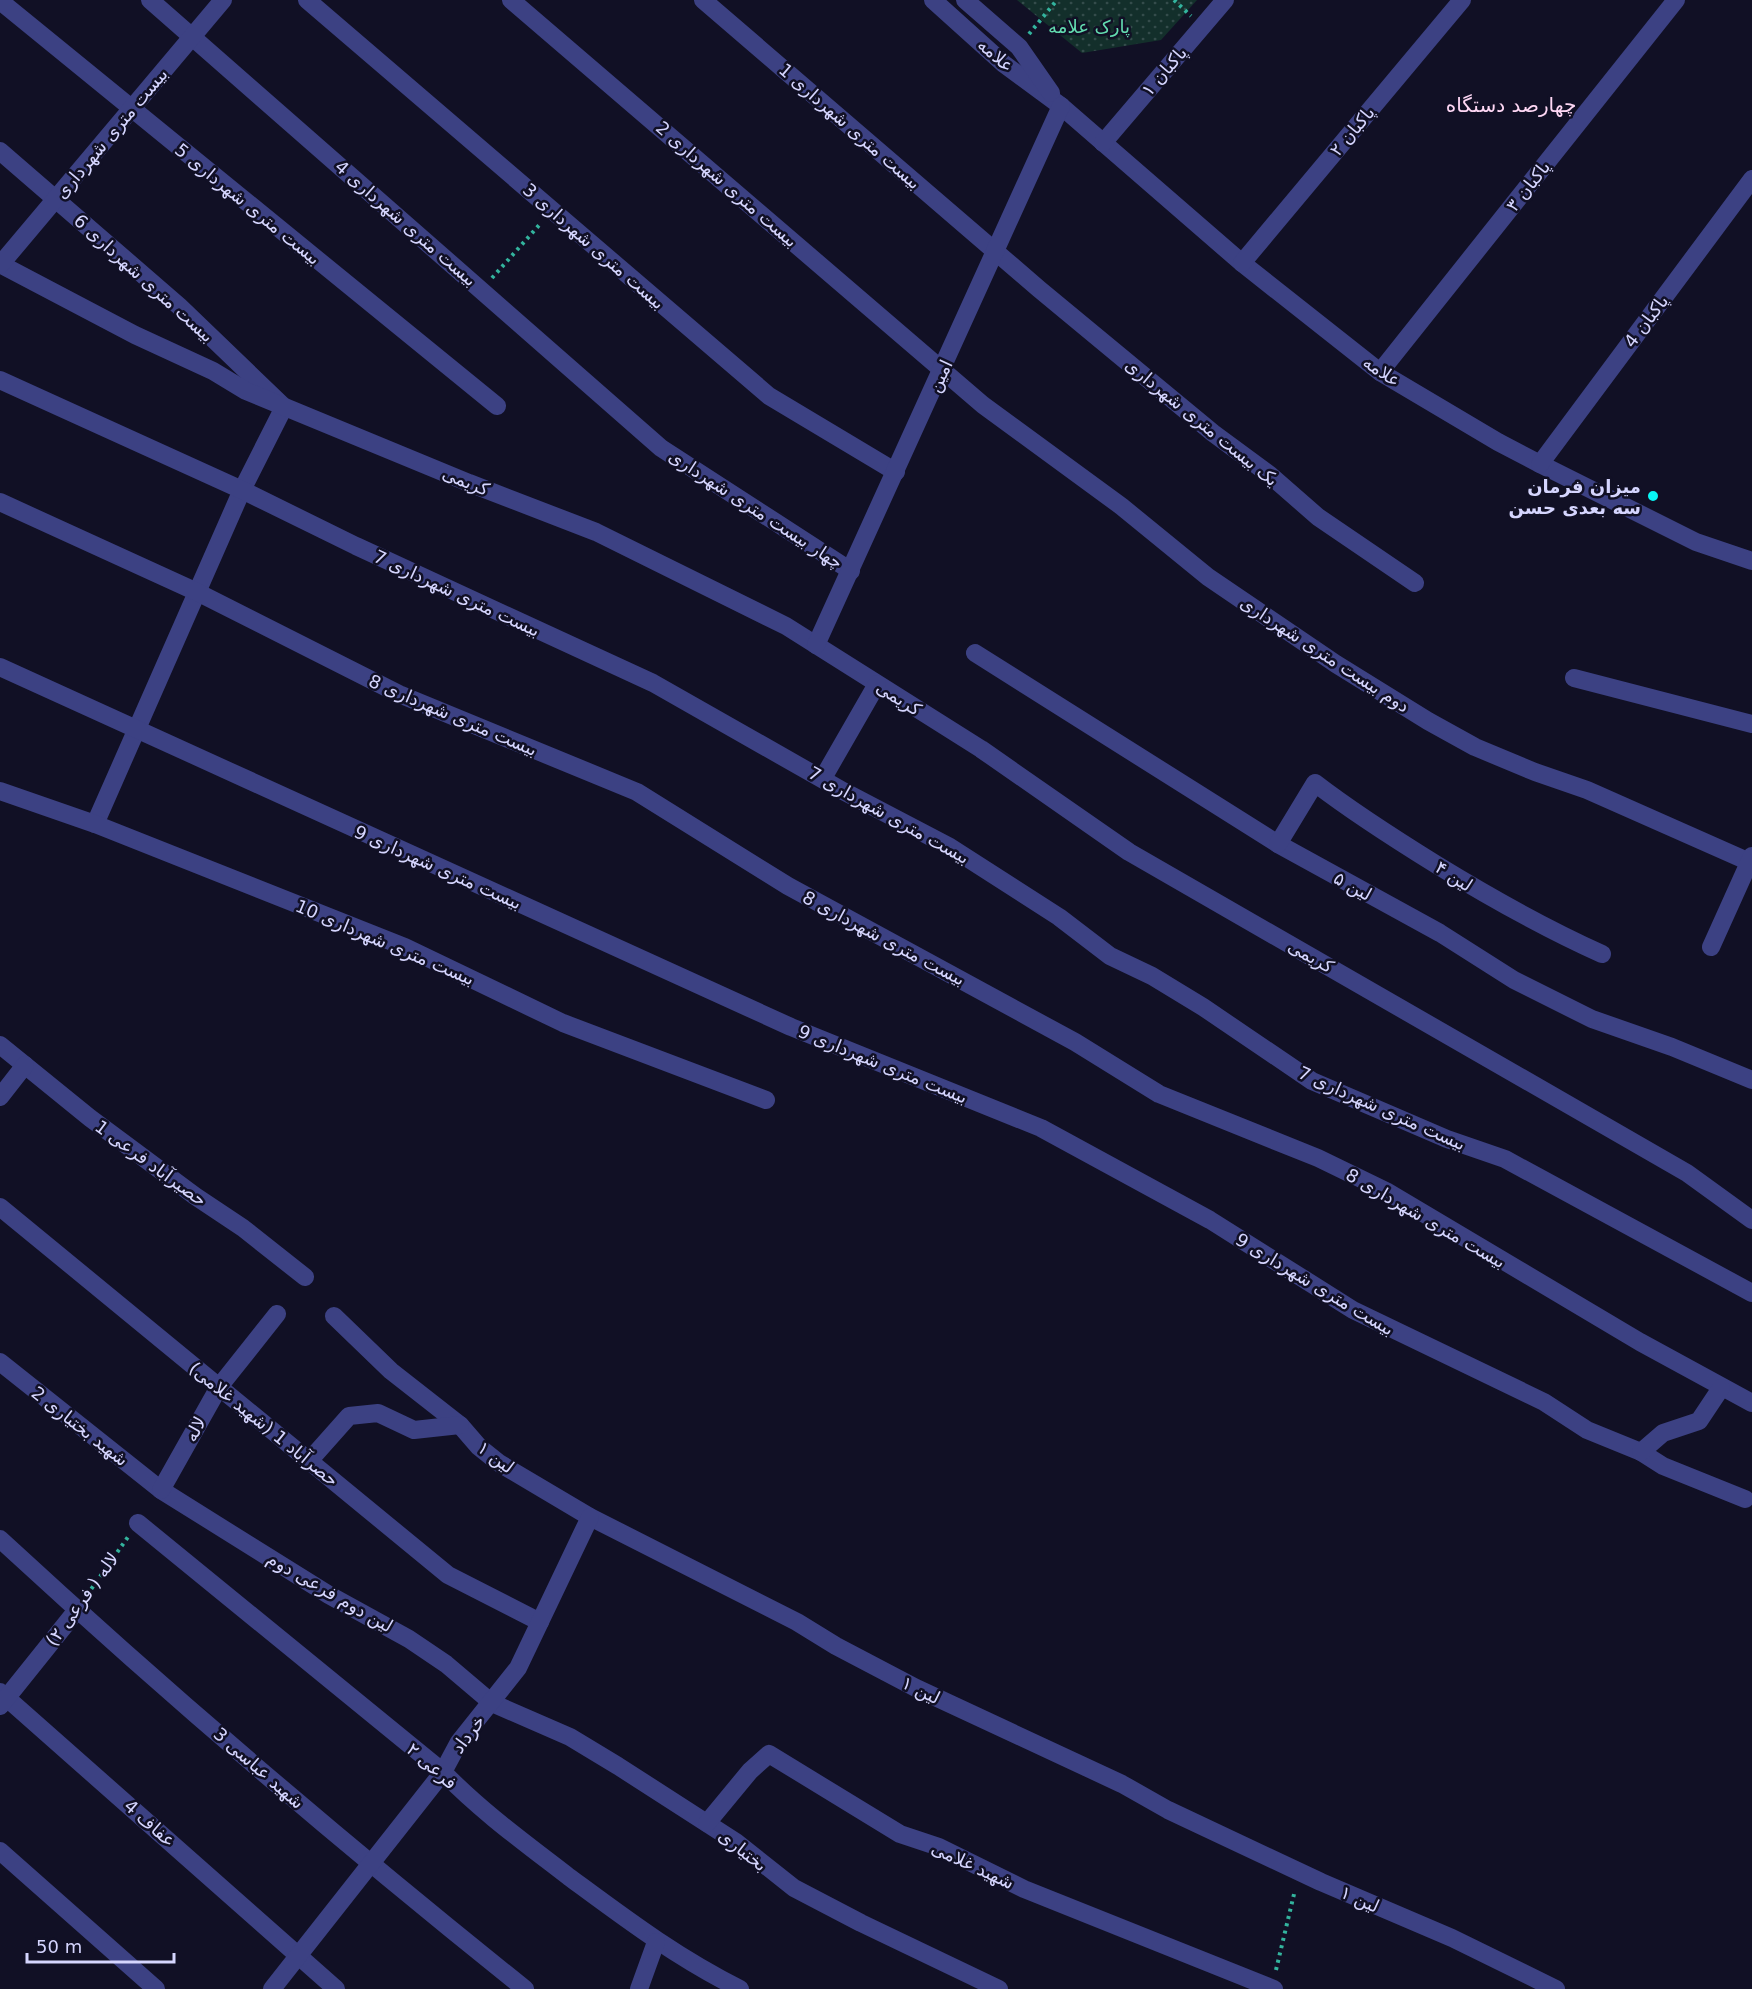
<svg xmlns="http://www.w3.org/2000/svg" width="1752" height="1989" viewBox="0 0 1752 1989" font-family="'DejaVu Sans',Cairo,sans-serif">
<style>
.park{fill:url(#park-dots)}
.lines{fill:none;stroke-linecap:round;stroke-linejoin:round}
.path{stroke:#33b49e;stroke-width:4;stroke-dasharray:3 4.5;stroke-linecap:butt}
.minor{stroke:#3c4183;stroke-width:18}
.poi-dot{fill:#08f7f5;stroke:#111025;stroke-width:2}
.labels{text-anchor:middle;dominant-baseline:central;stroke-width:5;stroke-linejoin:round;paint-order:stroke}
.park-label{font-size:18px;fill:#63dcb0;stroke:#111025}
.street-label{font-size:18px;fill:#d5d5fe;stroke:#111025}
.poi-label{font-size:18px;font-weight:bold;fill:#d5d5fe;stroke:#111025;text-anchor:end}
.neighbourhood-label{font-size:20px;fill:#fed7f4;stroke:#111025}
</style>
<defs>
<pattern id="park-dots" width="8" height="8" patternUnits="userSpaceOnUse" patternTransform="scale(1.5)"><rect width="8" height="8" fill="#132f2b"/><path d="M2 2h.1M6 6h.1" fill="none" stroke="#344c4b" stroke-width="1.8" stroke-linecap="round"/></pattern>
</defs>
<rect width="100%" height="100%" fill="#111025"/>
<polygon class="park" points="1017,0 1197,0 1161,40 1082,53"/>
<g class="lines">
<g class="path">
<polyline points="1174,0 1191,16"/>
<polyline points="1029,34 1057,0"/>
<polyline points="492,278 541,223"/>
<polyline points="87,1595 128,1537"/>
<polyline points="1276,1970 1295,1890"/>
</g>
<g class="minor">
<polyline points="150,0 661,448 851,571"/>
<polyline points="307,0 769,396 896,472"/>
<polyline points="511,0 983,405 1121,506 1208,577 1336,664 1428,721 1475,747 1535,772 1587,790 1752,863"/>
<polyline points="703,0 1039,289 1213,433 1270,475 1318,517 1415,583"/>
<polyline points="933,0 1004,64 1061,106 1242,263 1380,372 1498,442 1540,464 1696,542 1752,561"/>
<polyline points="965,0 1019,47 1051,93"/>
<polyline points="0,1 497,406"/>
<polyline points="1103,143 1225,0"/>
<polyline points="0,151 179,306 284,407 242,490 95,824"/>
<polyline points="1242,263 1462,0"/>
<polyline points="0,264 135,335 213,371 246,391 469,483 596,532 786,626 981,749 1129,852 1687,1173 1752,1220"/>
<polyline points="0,265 223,0"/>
<polyline points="1380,372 1676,0"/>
<polyline points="0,380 242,490 356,546 653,683 843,791 950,847 1059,917 1110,956 1152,976 1203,1007 1312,1081 1447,1139 1505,1159 1752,1293"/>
<polyline points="1540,464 1752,179"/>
<polyline points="0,502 197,592 399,694 637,792 788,886 1075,1042 1159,1094 1318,1158 1386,1191 1640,1342 1752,1403"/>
<polyline points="816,645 1061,106"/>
<polyline points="975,653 1278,844 1440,933 1514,980 1592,1019 1672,1047 1752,1080"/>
<polyline points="0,667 791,1027 1041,1128 1210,1220 1353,1310 1544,1402 1587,1430 1641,1452 1663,1466 1745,1499"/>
<polyline points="1574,678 1752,724"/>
<polyline points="823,778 877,684"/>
<polyline points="0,791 95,824 405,947 563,1023 766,1100"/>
<path d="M1278 844 1315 783C1354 813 1395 839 1437 865 1491 898 1544 928 1602 954"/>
<polyline points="1711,947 1752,856"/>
<polyline points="0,1045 90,1118 195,1196 243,1228 305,1277"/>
<polyline points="0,1097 25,1065"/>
<polyline points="0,1207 448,1575 540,1622"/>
<polyline points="334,1316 391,1371 460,1425 479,1447 499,1463 590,1517 797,1622 836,1646 916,1688 1122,1784 1168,1810 1321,1882 1452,1938 1556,1989"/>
<polyline points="0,1362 161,1490 329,1595 409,1639 446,1664 492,1703 570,1737 618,1766 736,1842 794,1888 861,1923 999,1989"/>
<polyline points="1641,1452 1663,1433 1699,1421 1721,1388"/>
<polyline points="309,1461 349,1416 378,1413 414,1430 460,1425"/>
<polyline points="161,1490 219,1387 277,1314"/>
<path d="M138 1523 443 1772C482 1812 525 1843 569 1877 626 1919 676 1957 740 1989"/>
<path d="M0 1539C169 1695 345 1845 525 1989"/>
<polyline points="0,1692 336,1989"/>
<polyline points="0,1706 77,1610"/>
<polyline points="707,1823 750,1771 769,1754 900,1834 939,1847 1024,1889 1274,1989"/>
<polyline points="0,1851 156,1989"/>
<polyline points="272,1989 443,1772 459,1742 518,1668 590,1517"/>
<polyline points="639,1989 656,1942"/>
</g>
</g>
<circle class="poi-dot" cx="1653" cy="496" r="6"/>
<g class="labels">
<g class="park-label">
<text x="1089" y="26">پارک علامه</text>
</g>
<g class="street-label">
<text transform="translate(996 55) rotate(41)">علامه</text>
<text transform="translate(1164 71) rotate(-49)">پاکبان ۱</text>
<text transform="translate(850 126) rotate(41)">بیست متری شهرداری 1</text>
<text transform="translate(1352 131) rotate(-50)">پاکبان ۲</text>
<text transform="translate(111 133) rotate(-50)">بیست متری شهرداری</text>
<text transform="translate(727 184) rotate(41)">بیست متری شهرداری 2</text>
<text transform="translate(1528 186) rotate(-52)">پاکبان ۳</text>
<text transform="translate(248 204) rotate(39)">بیست متری شهرداری 5</text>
<text transform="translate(406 223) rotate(41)">بیست متری شهرداری 4</text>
<text transform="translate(594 246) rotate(41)">بیست متری شهرداری 3</text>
<text transform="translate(144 278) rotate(42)">بیست متری شهرداری 6</text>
<text transform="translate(1646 321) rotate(-53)">پاکبان 4</text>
<text transform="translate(1382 371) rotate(34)">علامه</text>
<text transform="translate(940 376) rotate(-65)">امین</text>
<text transform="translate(1202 422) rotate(39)">یک بیست متری شهرداری</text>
<text transform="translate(466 481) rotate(22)">کریمی</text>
<text transform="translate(756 509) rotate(33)">چهار بیست متری شهرداری</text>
<text transform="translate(457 593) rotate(25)">بیست متری شهرداری 7</text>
<text transform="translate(1325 654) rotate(33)">دوم بیست متری شهرداری</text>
<text transform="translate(899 698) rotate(32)">کریمی</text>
<text transform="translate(453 715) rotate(23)">بیست متری شهرداری 8</text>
<text transform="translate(889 815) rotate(29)">بیست متری شهرداری 7</text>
<text transform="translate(438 867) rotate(24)">بیست متری شهرداری 9</text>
<text transform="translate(1454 876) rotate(33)">لین ۴</text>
<text transform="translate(1353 886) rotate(29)">لین ۵</text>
<text transform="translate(884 938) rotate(28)">بیست متری شهرداری 8</text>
<text transform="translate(385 942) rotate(23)">بیست متری شهرداری 10</text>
<text transform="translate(1311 956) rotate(29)">کریمی</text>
<text transform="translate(883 1064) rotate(22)">بیست متری شهرداری 9</text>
<text transform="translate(1382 1108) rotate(24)">بیست متری شهرداری 7</text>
<text transform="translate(151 1163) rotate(36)">حصیرآباد فرعی 1</text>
<text transform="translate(1426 1218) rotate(30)">بیست متری شهرداری 8</text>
<text transform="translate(1315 1284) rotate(31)">بیست متری شهرداری 9</text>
<text transform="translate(264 1424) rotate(39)">حصرآباد 1 (شهید غلامی)</text>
<text transform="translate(80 1426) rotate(38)">شهید بختیاری 2</text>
<text transform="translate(195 1429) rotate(-61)">لاله</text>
<text transform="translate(496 1457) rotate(37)">لین ۱</text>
<text transform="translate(330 1592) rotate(30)">لین دوم فرعی دوم</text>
<text transform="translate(82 1599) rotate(-54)">لاله ( فرعی ۲)</text>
<text transform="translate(921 1690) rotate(26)">لین ۱</text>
<text transform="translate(468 1734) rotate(-53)">خرداد</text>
<text transform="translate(432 1766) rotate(41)">۲ فرعی</text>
<text transform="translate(259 1768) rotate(41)">شهید عباسی 3</text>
<text transform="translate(150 1823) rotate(41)">عفاف 4</text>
<text transform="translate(743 1850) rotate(38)">بختیاری</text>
<text transform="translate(973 1865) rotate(25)">شهید غلامی</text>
<text transform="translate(1360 1899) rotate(24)">لین ۱</text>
</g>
<g class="poi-label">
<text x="1641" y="486">میزان فرمان<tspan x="1641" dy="21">سه بعدی حسن</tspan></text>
</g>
<g class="neighbourhood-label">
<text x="1511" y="105">چهارصد دستگاه</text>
</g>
</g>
<path d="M27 1953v9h147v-9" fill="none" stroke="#d5d5fe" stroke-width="3"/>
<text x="36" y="1953" font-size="18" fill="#d5d5fe" stroke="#111025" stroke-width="4.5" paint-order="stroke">50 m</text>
</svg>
